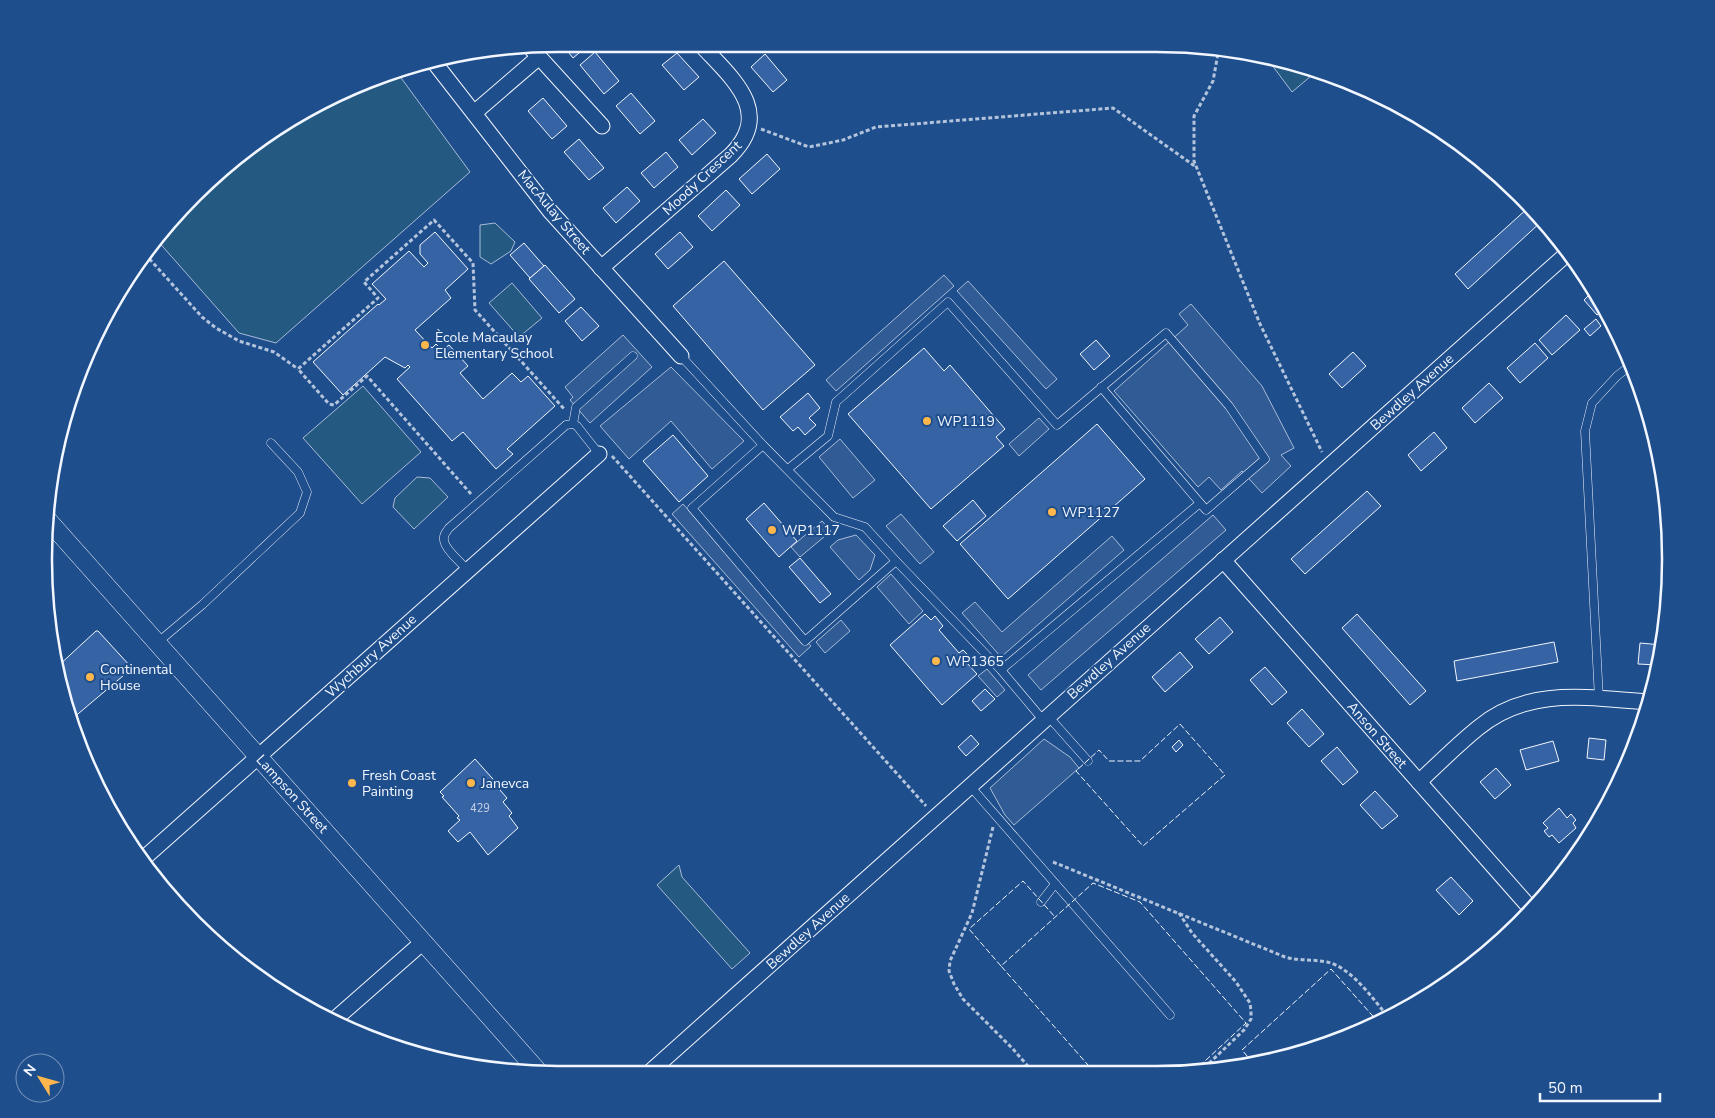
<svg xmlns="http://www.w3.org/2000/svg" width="1715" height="1118" viewBox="0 0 1715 1118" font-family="'Nunito Sans',sans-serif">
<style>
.green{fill:#245a82;stroke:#a8bbd7}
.parking{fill:#305b95;stroke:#a8bbd7}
.building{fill:#3563a3;stroke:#f2f6ff}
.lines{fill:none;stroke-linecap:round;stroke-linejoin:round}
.service-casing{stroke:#f2f6ff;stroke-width:9}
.minor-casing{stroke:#f2f6ff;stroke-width:17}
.tertiary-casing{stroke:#f2f6ff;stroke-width:19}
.path{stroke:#b3c4dc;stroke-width:3;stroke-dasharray:4 2.5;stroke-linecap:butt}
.service{stroke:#1f4e8c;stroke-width:8}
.minor{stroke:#1f4e8c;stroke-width:15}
.tertiary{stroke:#1f4e8c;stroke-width:18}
.fence{stroke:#f2f6ff;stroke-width:1;stroke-dasharray:6 2.5;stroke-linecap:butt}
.poi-dot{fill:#ffb74d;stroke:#1f4e8c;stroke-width:2}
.labels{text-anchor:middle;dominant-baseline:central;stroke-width:4;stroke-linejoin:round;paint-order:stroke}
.number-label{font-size:11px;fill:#c3d1e8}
.street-label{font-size:14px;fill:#f2f6ff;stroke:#1f4e8c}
.poi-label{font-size:14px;fill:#f2f6ff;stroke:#1f4e8c;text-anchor:start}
.rim{fill:none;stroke:#f2f6ff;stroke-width:2.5}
</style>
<rect width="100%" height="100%" fill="#1f4e8c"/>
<g class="green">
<polygon points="1266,57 1290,61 1303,67 1311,76 1292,92"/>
<polygon points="396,71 470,172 276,343 239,333 156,239 195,194 273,131"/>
<polygon points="495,223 515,242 511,251 491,264 480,257 480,225"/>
<polygon points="512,283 542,318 519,337 489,303"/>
<polygon points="363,386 421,452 362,504 303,438"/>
<polygon points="417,477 430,478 448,497 414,529 393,507 395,498"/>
<polygon points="679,865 682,877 750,953 732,969 657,885"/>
</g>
<g class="parking">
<polygon points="944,275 954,286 836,391 826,380"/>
<polygon points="968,281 1057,379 1046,389 957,291"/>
<polygon points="1191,304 1262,386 1294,448 1281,455 1291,466 1262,493 1242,471 1221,490 1209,477 1198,487 1114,391 1188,325 1179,314"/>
<polygon points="623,335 652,367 590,423 570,400 573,397 565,387"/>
<polygon points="671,367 744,441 712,469 671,421 629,459 600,426"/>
<polygon points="1039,418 1049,429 1019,456 1009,444"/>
<polygon points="840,439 875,480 853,498 819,457"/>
<polygon points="683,504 811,646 799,657 672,514"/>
<polygon points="901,514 934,552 920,564 886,526"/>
<polygon points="1213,515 1226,530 1041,690 1028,675"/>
<polygon points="822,521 831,531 800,557 791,547"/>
<polygon points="856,535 875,555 870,570 859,580 830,547 838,540"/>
<polygon points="1112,536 1124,550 1001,657 962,613 975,602 1002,632"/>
<polygon points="891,574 923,611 909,624 877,587"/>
<polygon points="841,620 850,631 825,653 816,642"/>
<polygon points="987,669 1005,690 997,697 978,676"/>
<polygon points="1044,739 1070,757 1079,768 1014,825 1005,815 990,788"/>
</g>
<g class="building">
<polygon points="565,48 585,48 573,58"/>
<polygon points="595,52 619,81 604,94 580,65"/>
<polygon points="677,53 699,77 684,90 662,65"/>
<polygon points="765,54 787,80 773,92 751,67"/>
<polygon points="631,93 655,121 640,134 616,106"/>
<polygon points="543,98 567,126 552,139 528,111"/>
<polygon points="703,119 716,133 692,155 679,140"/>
<polygon points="579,139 604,168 589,180 564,152"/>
<polygon points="666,152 678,167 654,188 641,173"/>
<polygon points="767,154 780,169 752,194 739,179"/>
<polygon points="627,187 640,201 616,223 603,208"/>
<polygon points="726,190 740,205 712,231 698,216"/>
<polygon points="1529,207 1542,221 1468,289 1455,274"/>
<polygon points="435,232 468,269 445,290 451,298 415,330 432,348 436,344 442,350 449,345 468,366 460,373 483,399 512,373 521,382 528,376 555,406 507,449 513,454 496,469 463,432 452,441 397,379 410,367 408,365 405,368 385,357 343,395 313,362 378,304 379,305 386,299 372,284 409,251 424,267 428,263 420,254 420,245"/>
<polygon points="680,232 693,247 668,269 655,254"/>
<polygon points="524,243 544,266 530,278 510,255"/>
<polygon points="724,261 815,365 763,410 673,306"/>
<polygon points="545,265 575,299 559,313 529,279"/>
<polygon points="1593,291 1604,309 1597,315 1584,300"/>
<polygon points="581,307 599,326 582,341 565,321"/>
<polygon points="1566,315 1580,330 1552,355 1539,340"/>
<polygon points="1596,319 1601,326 1590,336 1584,329"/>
<polygon points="1096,340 1110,356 1094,370 1080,354"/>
<polygon points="1535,343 1548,358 1520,383 1507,368"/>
<polygon points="924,348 944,371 950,365 1005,429 996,437 1004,446 931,509 848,414"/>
<polygon points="1353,352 1366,366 1342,388 1329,374"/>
<polygon points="1489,383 1503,398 1475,423 1462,408"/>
<polygon points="808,393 820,408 809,418 816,425 805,435 798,427 793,431 780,417"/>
<polygon points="1097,424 1145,479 1008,599 960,544"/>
<polygon points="1434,432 1447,448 1421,471 1408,455"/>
<polygon points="673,435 708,476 679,502 643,461"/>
<polygon points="1367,491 1381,506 1305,574 1291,559"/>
<polygon points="973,500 986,516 957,541 943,526"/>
<polygon points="764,503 797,541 779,557 746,519"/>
<polygon points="800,558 831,594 820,603 789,567"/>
<polygon points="925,614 931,620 935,616 943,626 939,630 959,653 963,650 972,659 967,663 977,674 942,705 890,645"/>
<polygon points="1357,614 1426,691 1410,705 1342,628"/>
<polygon points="1220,617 1233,632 1209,654 1195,639"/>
<polygon points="96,631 98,631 131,667 130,670 72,719 61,692 57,667"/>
<polygon points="1554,642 1558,662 1457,681 1454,661"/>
<polygon points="1640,643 1662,645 1658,665 1638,664"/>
<polygon points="1180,652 1193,667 1165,692 1152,677"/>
<polygon points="1265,667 1287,692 1272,705 1250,680"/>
<polygon points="985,689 995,699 981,711 972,701"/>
<polygon points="1302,709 1324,734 1309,747 1287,723"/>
<polygon points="971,735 979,744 966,756 958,747"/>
<polygon points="1589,738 1606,740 1604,760 1587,758"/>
<polygon points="1179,740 1183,745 1176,752 1172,747"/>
<polygon points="1553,741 1559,761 1526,770 1520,750"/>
<polygon points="1337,747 1358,772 1343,785 1321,761"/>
<polygon points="475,759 501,788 500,790 507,798 503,802 512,813 509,816 518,828 488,855 470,832 458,842 448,831 460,820 457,818 459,816 442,797 444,796 440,792"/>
<polygon points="1496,768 1511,785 1495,799 1480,782"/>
<polygon points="1375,791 1398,816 1382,829 1360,805"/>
<polygon points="1559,808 1567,818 1571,814 1576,820 1573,823 1576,828 1559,843 1552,835 1549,837 1544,831 1548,828 1543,823"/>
<polygon points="1451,877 1473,901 1459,915 1436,890"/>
</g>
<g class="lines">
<g class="service-casing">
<g id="service">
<polyline points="681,356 763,445 834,517 865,527 896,561 1001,670 1043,720"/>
<polyline points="573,424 576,407 633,356"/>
<polyline points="763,445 692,508 805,641 896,561"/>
<polyline points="788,469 828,436 836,402 948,302 1057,425 1166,333 1229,406 1265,459 1206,510 1101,387"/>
<path d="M468 570C462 564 444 548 444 540 443 535 446 532 449 528L566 425 573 424 577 426 599 454"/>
<polyline points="157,643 202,605 300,513 307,492 298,472 271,443"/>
<polyline points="1001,670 1200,503"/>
<polyline points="1599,699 1585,431 1592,403 1617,376 1631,365"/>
<polyline points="1048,716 1088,761"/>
<polyline points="970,786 1170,1015"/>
<polyline points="1041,902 1055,884"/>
<polyline points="1317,1046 1322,1043 1333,1040"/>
</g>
</g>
<g class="minor-casing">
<g id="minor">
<polyline points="531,48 602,126"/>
<polyline points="434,62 550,211 681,356"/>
<polyline points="474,113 539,57"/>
<path d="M601 268 731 155C773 113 734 80 704 48"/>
<polyline points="1223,560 1532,910"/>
<path d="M1419 782C1438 764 1457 745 1478 728 1528 686 1589 698 1649 702"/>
<polyline points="143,859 599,454"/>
<polyline points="333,1021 423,942"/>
<polyline points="651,1071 1569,252"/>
</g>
</g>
<g class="tertiary-casing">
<polyline id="tertiary" points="46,518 537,1070"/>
</g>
<g class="path">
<polyline points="1219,48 1213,81 1194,116 1194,161 1260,324 1322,452"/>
<polyline points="761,129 809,147 843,140 876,127 1113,108 1196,167"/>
<polyline points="145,254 202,317 216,328 239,341 274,352 298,369"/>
<polyline points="612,456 926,806"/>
<polyline points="471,494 367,376 334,405 329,404 298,369 378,298 364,282 434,220 473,263 475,310 565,410"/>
<polyline points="993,827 972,913 950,961 949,971 954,984 963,999 1013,1049 1033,1072"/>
<path d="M1053 862 1285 957C1298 961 1312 959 1327 962 1351 967 1374 1000 1389 1018"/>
<polyline points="1179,913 1192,933 1236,982 1250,1003 1251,1011 1251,1019 1244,1030 1201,1071"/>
</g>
<use href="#service" class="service"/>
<use href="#minor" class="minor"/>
<use href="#tertiary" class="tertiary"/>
<g class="fence">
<polygon points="1180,724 1225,775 1143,846 1076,771 1099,750 1109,761 1140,761"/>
<polyline points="1001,966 969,929 1023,881 1055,917"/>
<polyline points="1253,1063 1242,1050 1331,969 1379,1023"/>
<polyline points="1095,1073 1001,966 1093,883 1140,902 1246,1023 1192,1073"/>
</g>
</g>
<g class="poi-dot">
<circle cx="425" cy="345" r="5"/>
<circle cx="927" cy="421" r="5"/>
<circle cx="1052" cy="512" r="5"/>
<circle cx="772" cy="530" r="5"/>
<circle cx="936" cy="661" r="5"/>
<circle cx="90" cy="677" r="5"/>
<circle cx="352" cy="783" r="5"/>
<circle cx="471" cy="783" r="5"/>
</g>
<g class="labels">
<g class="number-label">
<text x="480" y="808">429</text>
</g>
<g class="street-label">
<text transform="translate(702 178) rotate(-43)">Moody Crescent</text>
<text transform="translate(554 212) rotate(50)">MacAulay Street</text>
<text transform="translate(1412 392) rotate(-42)">Bewdley Avenue</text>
<text transform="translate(371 656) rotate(-42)">Wychbury Avenue</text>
<text transform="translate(1109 661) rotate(-42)">Bewdley Avenue</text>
<text transform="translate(1377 735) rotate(49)">Anson Street</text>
<text transform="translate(292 794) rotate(48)">Lampson Street</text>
<text transform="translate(808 931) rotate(-42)">Bewdley Avenue</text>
</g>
<g class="poi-label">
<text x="435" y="337">Ècole Macaulay<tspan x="435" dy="16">Elementary School</tspan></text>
<text x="937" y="421">WP1119</text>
<text x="1062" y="512">WP1127</text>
<text x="782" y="530">WP1117</text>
<text x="946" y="661">WP1365</text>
<text x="100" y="669">Continental<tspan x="100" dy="16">House</tspan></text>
<text x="362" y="775">Fresh Coast<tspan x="362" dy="16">Painting</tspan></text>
<text x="481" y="783">Janevca</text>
</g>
</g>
<path d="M0 0H1715V1118H0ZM558 52H1156A506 506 0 0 1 1662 558V560A506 506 0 0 1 1156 1066H558A506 506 0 0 1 52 560V558A506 506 0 0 1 558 52Z" fill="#1f4e8c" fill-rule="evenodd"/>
<path class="rim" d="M558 52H1156A506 506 0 0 1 1662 558V560A506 506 0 0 1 1156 1066H558A506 506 0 0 1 52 560V558A506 506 0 0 1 558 52Z"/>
<g transform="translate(40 1078) rotate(307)"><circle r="24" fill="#1f4e8c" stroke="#7391ba"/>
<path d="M0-4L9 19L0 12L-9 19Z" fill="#ffb74d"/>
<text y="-8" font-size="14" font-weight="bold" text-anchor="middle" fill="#f2f6ff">N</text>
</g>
<path d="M1540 1093v8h120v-8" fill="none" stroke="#f2f6ff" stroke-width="2.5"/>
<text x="1548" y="1093" font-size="15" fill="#f2f6ff" stroke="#1f4e8c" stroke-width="4" paint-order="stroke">50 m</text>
</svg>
